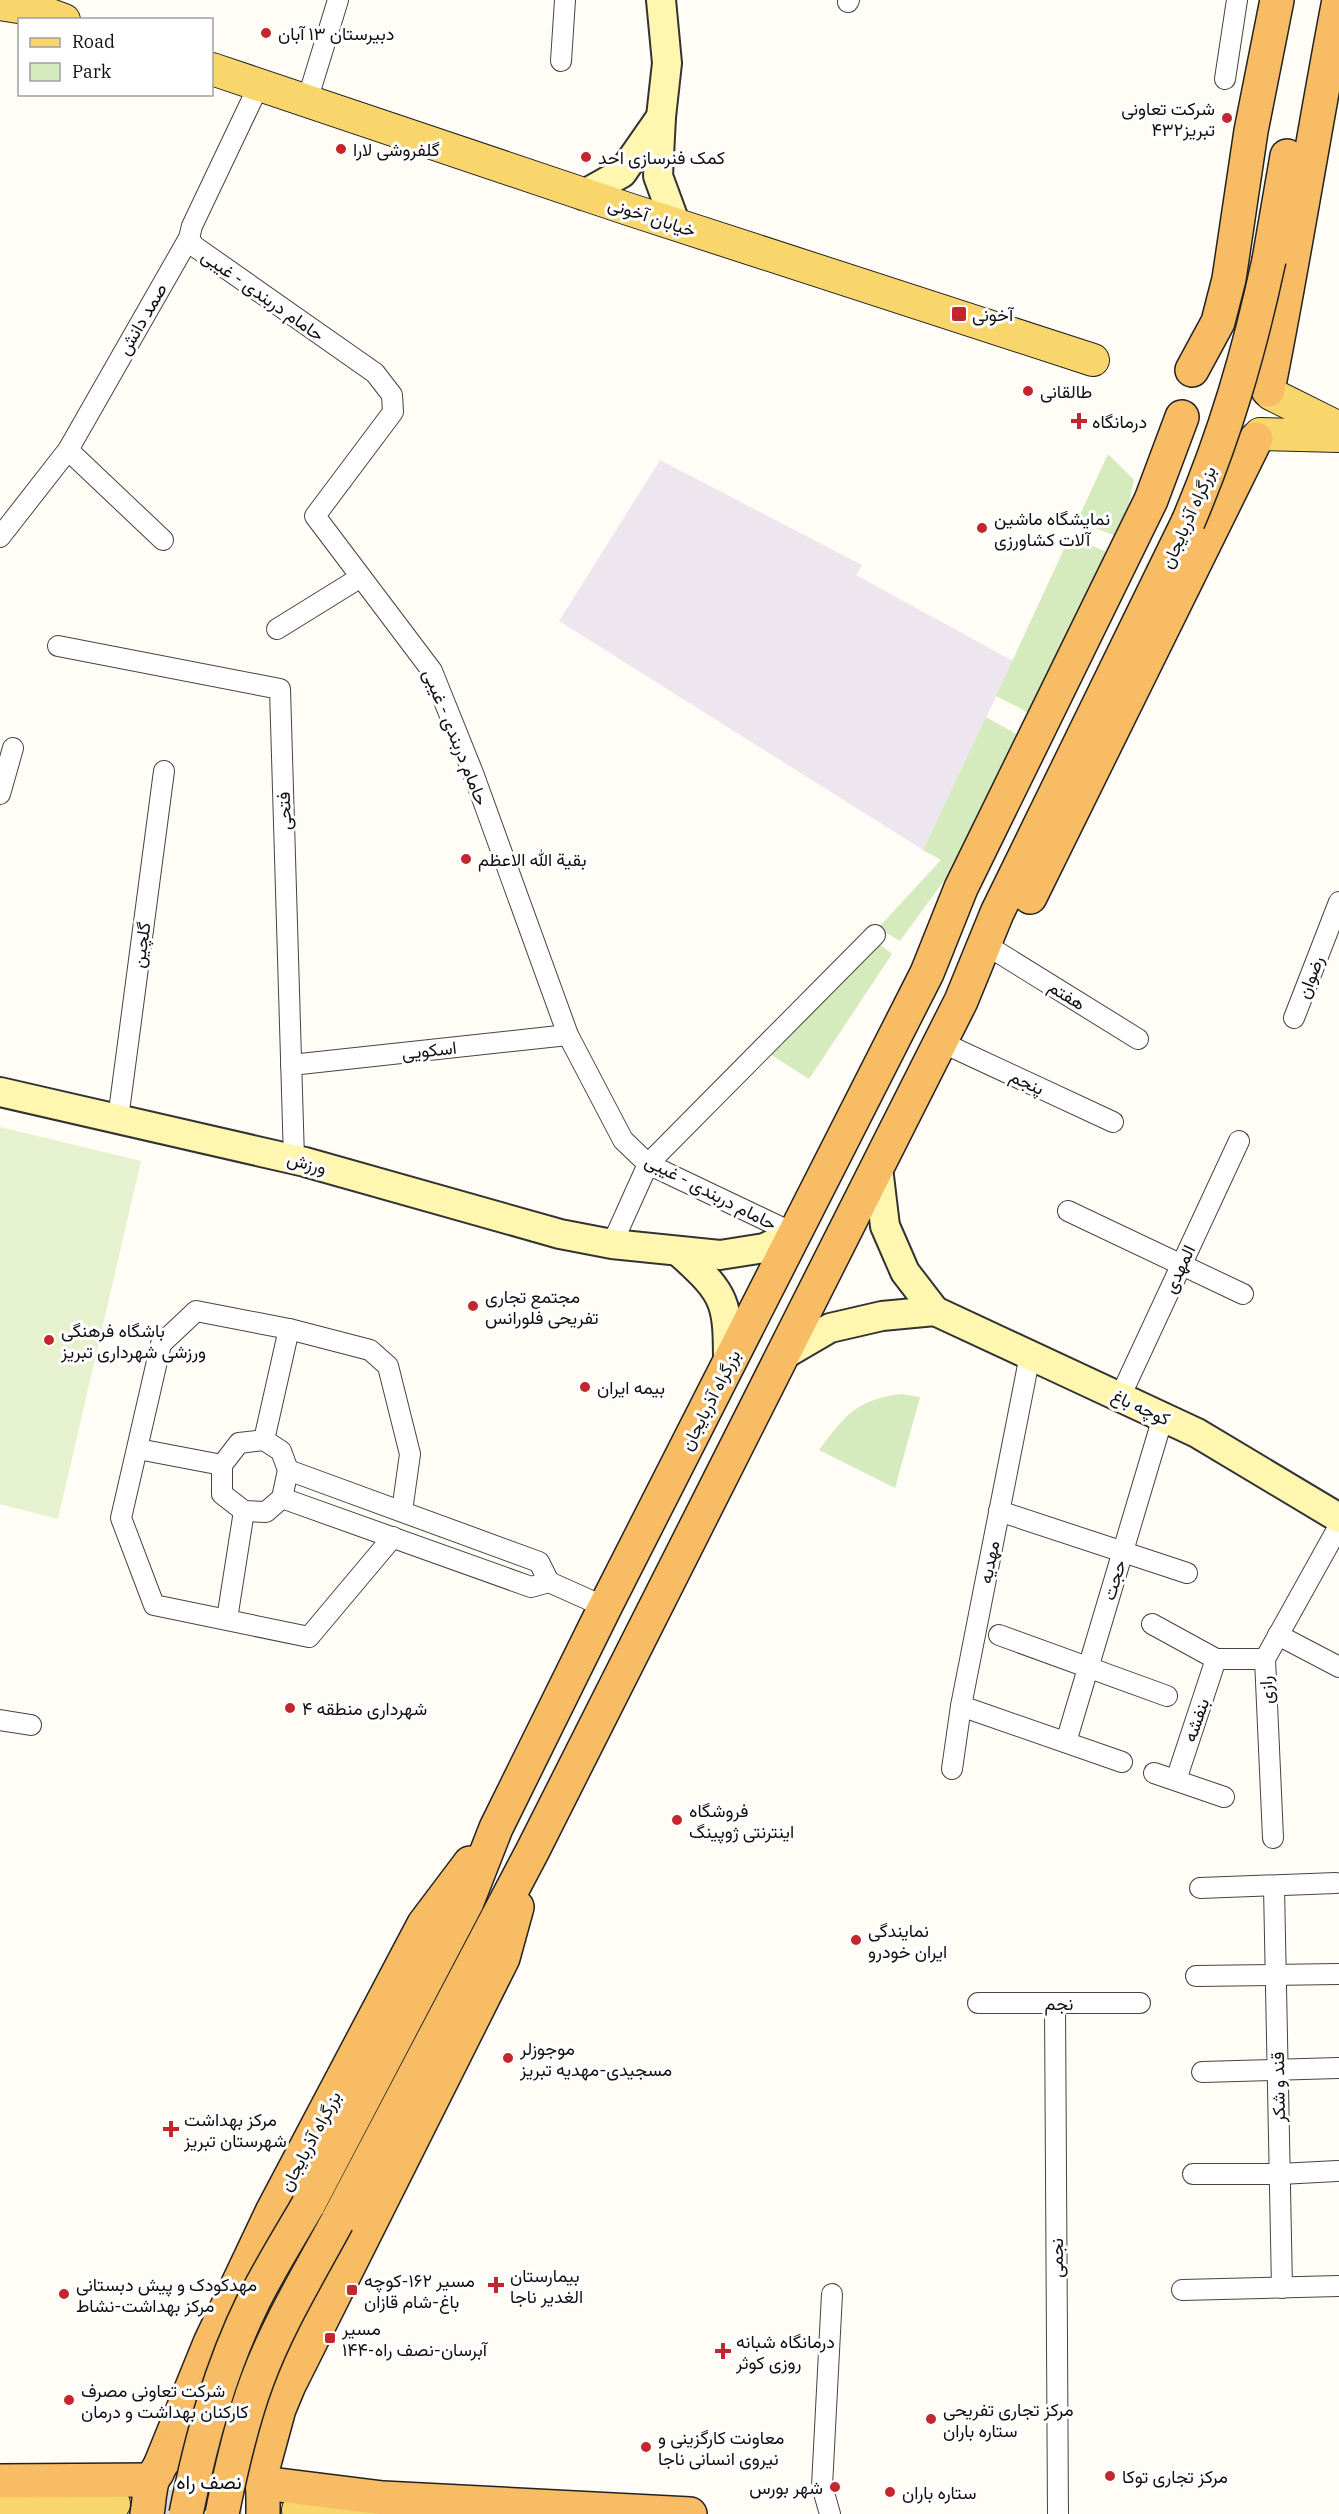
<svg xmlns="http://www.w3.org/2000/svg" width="1339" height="2514" viewBox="0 0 1339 2514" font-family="'IBM Plex Serif',Vazirmatn,serif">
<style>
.industrial{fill:#eee6ef}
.green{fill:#d5ebbd}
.pitch{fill:#e6f2cf}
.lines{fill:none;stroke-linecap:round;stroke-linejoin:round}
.primary-tunnel{stroke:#dbdad3;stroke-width:32;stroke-dasharray:32 16;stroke-linecap:butt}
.minor-casing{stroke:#444;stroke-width:22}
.secondary-casing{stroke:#333;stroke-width:32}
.primary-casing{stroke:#222;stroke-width:34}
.trunk-casing{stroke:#222;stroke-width:36}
.minor{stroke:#fff;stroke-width:20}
.secondary{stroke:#fff6b0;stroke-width:28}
.primary{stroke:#f9d66b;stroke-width:32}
.trunk{stroke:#f7bc64;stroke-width:33}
.trunk-bridge-casing{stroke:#222;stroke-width:36;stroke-linecap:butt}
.trunk-bridge{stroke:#f7bc64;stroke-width:33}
.poi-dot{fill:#c4262e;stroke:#fff;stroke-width:2}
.labels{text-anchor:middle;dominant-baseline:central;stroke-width:6;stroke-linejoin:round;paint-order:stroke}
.poi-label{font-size:18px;fill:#111;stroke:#fff;text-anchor:start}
.street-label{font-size:18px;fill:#111;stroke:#fff}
.neighbourhood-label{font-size:20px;fill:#111;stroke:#fff}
</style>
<rect width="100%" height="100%" fill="#fffdf5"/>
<polygon class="industrial" points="660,460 862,565 856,575 1013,661 923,850 559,621"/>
<g class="green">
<polygon points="1108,454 1134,480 1121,538 1077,521"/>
<polygon points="1070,536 1111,554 1031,714 996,696"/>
<polygon points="986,717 1024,738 951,871 900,941 878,928 941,860 923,850"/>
<polygon points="872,938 892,954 809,1079 762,1049"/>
<path d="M901 1394 920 1397 895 1488 819 1450C845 1416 855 1400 901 1394Z"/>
</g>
<polygon class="pitch" points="0,1127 141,1161 58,1519 0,1504"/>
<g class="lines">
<polyline class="primary-tunnel" points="114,2504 298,2510"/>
<g class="minor-casing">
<g id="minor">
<polyline points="848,2 849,0"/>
<polyline points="561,61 565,0"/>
<polyline points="1225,79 1237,0"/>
<polyline points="307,101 338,0"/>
<polyline points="189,238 194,246 375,373 392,395 393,412 315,516 432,671 473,773 568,1035 623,1140 648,1164 795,1234"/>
<polyline points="68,450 163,540"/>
<polyline points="0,537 68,450 189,238 192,226 259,85"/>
<polyline points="277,629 361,577"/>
<polyline points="58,646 280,689 294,1159"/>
<polyline points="0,794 13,748"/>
<polyline points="996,951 1138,1039"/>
<polyline points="1294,1018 1339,902"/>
<polyline points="941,1042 1113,1122"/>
<polyline points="291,1065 568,1035"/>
<polyline points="118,1119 164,771"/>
<polyline points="1068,1211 1243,1294"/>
<polyline points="612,1244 648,1164 875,935"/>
<polyline points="1120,1397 1239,1141"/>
<polygon points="264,1440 281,1451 288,1470 282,1498 266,1512 244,1511 222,1494 222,1465 239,1443"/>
<polyline points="264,1440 289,1329"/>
<polyline points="138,1449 222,1465"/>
<polyline points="288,1470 539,1562 549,1582"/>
<polyline points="282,1498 531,1587 549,1582 605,1607"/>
<polyline points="999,1511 1187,1573"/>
<polyline points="393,1537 309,1637 154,1605 121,1518 161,1344 196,1311 289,1329 370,1350 388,1366 410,1454 402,1511"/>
<polyline points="227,1619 244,1511"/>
<polyline points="1152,1624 1216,1659 1265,1659"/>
<polyline points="999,1635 1167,1696"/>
<polyline points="1278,1635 1339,1667"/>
<polyline points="961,1706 1122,1762"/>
<polyline points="0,1720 31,1725"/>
<polyline points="1066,1742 1163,1417"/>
<polyline points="952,1769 961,1706 1030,1355"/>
<polyline points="1154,1773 1224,1797"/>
<polyline points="1176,1780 1216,1659"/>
<polyline points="1273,1838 1265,1659 1339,1526"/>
<polyline points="1274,1887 1282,2288"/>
<polyline points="1200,1888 1336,1883"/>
<polyline points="1196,1976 1338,1974"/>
<polyline points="978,2003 1140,2003"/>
<polyline points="1055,2003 1058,2514"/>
<polyline points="1202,2072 1338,2068"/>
<polyline points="1193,2174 1280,2174 1337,2171"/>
<polyline points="1182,2290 1339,2286"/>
<polyline points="830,2514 822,2486 832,2294"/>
</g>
</g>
<g class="secondary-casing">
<g id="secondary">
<polyline points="661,0 667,63 661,117"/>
<polyline points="583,195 622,173 661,117 658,176 676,225"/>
<polyline points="0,1092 305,1162 560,1234 612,1244 720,1255 764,1248 795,1234"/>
<path d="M679 1252C727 1295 728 1302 728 1366"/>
<polyline points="935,1311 1197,1433 1339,1518"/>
<polyline points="782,1356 830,1328 882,1316 935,1311 905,1272 885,1226 878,1168"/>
</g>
</g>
<g class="primary-casing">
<g id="primary">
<polyline points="0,4 37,10 64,20"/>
<polyline points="212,69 625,208 1093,360"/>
<polyline points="1271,394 1339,428"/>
<polyline points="1260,434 1339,436"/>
<polyline points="0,2500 114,2504"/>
<polyline points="298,2510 406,2514"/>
</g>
</g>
<g class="trunk-casing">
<g id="trunk">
<polyline points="1269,260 1287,156"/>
<polyline points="1192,370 1218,322 1229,279 1251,131 1277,0"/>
<path d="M1268 390C1294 260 1314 130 1339 0"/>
<polyline points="1030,897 1256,439"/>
<polyline points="308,2205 467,1902 496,1828 605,1607 927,973 961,888 1151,500 1182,417"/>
<polyline points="337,2222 533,1850 961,1001 997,913 1188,522"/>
<polyline points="157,2473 210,2343 272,2212 424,1924 470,1863"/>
<polyline points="261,2475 279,2409 289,2385 503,1958 517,1907"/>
<polyline points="0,2481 152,2480"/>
<polyline points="263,2483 383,2498 690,2514"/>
<path d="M147 2514C149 2504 149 2492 152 2482 156 2468 176 2443 189 2436 210 2425 247 2438 256 2460 264 2478 263 2495 263 2514"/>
</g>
</g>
<use href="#minor" class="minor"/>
<use href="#secondary" class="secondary"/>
<use href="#primary" class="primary"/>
<use href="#trunk" class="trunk"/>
<g class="trunk-bridge-casing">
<g id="trunk-bridge">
<path d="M1188 522C1225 435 1249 353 1269 260"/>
<path d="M186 2514C201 2440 220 2369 254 2300 270 2268 290 2236 308 2205"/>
<path d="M222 2514C231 2469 241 2424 257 2381 277 2326 309 2274 337 2222"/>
</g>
</g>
<use href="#trunk-bridge" class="trunk-bridge"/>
</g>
<g class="poi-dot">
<circle cx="266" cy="33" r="6"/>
<circle cx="1227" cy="118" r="6"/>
<circle cx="341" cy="149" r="6"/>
<circle cx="586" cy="157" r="6"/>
<rect x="951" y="306" width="16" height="16" rx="3"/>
<circle cx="1028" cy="391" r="6"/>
<path d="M1076 412h6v6h6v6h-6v6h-6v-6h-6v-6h6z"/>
<circle cx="982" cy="528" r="6"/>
<circle cx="466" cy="859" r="6"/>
<circle cx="473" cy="1306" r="6"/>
<circle cx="49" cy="1340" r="6"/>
<circle cx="585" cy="1387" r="6"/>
<circle cx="290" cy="1708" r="6"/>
<circle cx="677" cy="1820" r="6"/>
<circle cx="856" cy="1940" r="6"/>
<circle cx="508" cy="2058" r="6"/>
<path d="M168 2120h6v6h6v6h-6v6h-6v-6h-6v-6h6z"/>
<path d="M493 2276h6v6h6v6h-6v6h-6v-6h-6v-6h6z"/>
<rect x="346" y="2284" width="12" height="12" rx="3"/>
<circle cx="64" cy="2294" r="6"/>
<rect x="324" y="2332" width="12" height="12" rx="3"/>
<path d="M720 2342h6v6h6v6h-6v6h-6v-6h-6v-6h6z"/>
<circle cx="69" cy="2400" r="6"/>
<circle cx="931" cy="2419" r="6"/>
<circle cx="646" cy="2447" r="6"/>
<circle cx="1110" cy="2476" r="6"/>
<circle cx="835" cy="2487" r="6"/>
<circle cx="890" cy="2492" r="6"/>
</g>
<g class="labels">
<g class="poi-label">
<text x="278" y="33">دبیرستان ۱۳ آبان</text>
<text x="1215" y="108" text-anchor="end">شرکت تعاونی<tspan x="1215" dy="21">۴۳۲تبریز</tspan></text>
<text x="353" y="149">گلفروشی لارا</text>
<text x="598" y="157">کمک فنرسازی احد</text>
<text x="972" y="314">آخونی</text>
<text x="1040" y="391">طالقانی</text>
<text x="1092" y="421">درمانگاه</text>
<text x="994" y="518">نمایشگاه ماشین<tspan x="994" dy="21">آلات کشاورزی</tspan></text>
<text x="478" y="859">بقیة الله الاعظم</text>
<text x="485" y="1296">مجتمع تجاری<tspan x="485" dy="21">تفریحی فلورانس</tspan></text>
<text x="61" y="1330">باشگاه فرهنگی<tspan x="61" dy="21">ورزشی شهرداری تبریز</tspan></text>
<text x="597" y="1387">بیمه ایران</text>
<text x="302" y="1708">شهرداری منطقه ۴</text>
<text x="689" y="1810">فروشگاه<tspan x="689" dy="21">اینترنتی ژوپینگ</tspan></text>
<text x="868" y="1930">نمایندگی<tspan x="868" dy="21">ایران خودرو</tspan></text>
<text x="520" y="2048">موجوزلر<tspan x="520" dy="21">مسجیدی-مهدیه تبریز</tspan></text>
<text x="184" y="2119">مرکز بهداشت<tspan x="184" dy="21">شهرستان تبریز</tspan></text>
<text x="510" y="2275">بیمارستان<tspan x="510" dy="21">الغدیر ناجا</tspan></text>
<text x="364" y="2280">مسیر ۱۶۲-کوچه<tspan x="364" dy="21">باغ-شام قازان</tspan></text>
<text x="76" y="2284">مهدکودک و پیش دبستانی<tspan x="76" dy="21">مرکز بهداشت-نشاط</tspan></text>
<text x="342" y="2328">مسیر<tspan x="342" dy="21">۱۴۴-آبرسان-نصف راه</tspan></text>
<text x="736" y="2341">درمانگاه شبانه<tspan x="736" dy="21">روزی کوثر</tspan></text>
<text x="81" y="2390">شرکت تعاونی مصرف<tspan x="81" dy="21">کارکنان بهداشت و درمان</tspan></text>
<text x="943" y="2409">مرکز تجاری تفریحی<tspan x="943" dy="21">ستاره باران</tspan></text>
<text x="658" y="2437">معاونت کارگزینی و<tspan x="658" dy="21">نیروی انسانی ناجا</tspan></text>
<text x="1122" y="2476">مرکز تجاری توکا</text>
<text x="823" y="2487" text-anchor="end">شهر بورس</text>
<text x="902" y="2492">ستاره باران</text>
</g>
<g class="street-label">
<text transform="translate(652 217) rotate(18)">خیابان آخونی</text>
<text transform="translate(263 295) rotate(35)">حامام دربندی - غیبی</text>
<text transform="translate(142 319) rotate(-60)">صمد دانش</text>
<text transform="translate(1188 517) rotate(-66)">بزرگراه آذربایجان</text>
<text transform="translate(456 737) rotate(68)">حامام دربندی - غیبی</text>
<text transform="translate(284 811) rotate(-92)">فتحی</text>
<text transform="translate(141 945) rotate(-82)">گلچین</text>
<text transform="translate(1310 977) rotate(-69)">رضوان</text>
<text transform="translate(1067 995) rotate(32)">هفتم</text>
<text transform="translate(429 1050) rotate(-6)">اسکویی</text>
<text transform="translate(1027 1082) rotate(25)">پنجم</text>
<text transform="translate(307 1163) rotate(15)">ورزش</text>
<text transform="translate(711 1192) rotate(27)">حامام دربندی - غیبی</text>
<text transform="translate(1179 1269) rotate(-65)">المهدی</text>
<text transform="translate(710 1400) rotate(-63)">بزرگراه آذربایجان</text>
<text transform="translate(1141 1407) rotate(25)">کوچه باغ</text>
<text transform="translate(989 1562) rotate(-79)">مهدیه</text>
<text transform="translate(1114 1580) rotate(-73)">حجت</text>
<text transform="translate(1266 1690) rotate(-93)">رازی</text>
<text transform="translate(1196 1720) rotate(-71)">بنفشه</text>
<text x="1059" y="2003">نجم</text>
<text transform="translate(1278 2087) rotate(-91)">قند و شکر</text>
<text transform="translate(310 2141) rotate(-62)">بزرگراه آذربایجان</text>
<text transform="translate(1056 2258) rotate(-90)">نجمی</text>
</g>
<g class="neighbourhood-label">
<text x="209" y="2481">نصف راه</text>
</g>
</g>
<rect x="18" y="18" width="195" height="78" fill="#ffffff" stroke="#a0a0a0" stroke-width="1.5"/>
<rect x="30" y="38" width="30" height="9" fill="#f9d66b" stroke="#a0a0a0" stroke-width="1.5"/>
<text x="72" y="48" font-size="18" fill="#111111">Road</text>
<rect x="30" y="63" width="30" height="18" fill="#d5ebbd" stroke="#a0a0a0" stroke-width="1.5"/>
<text x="72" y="78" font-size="18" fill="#111111">Park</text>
</svg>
